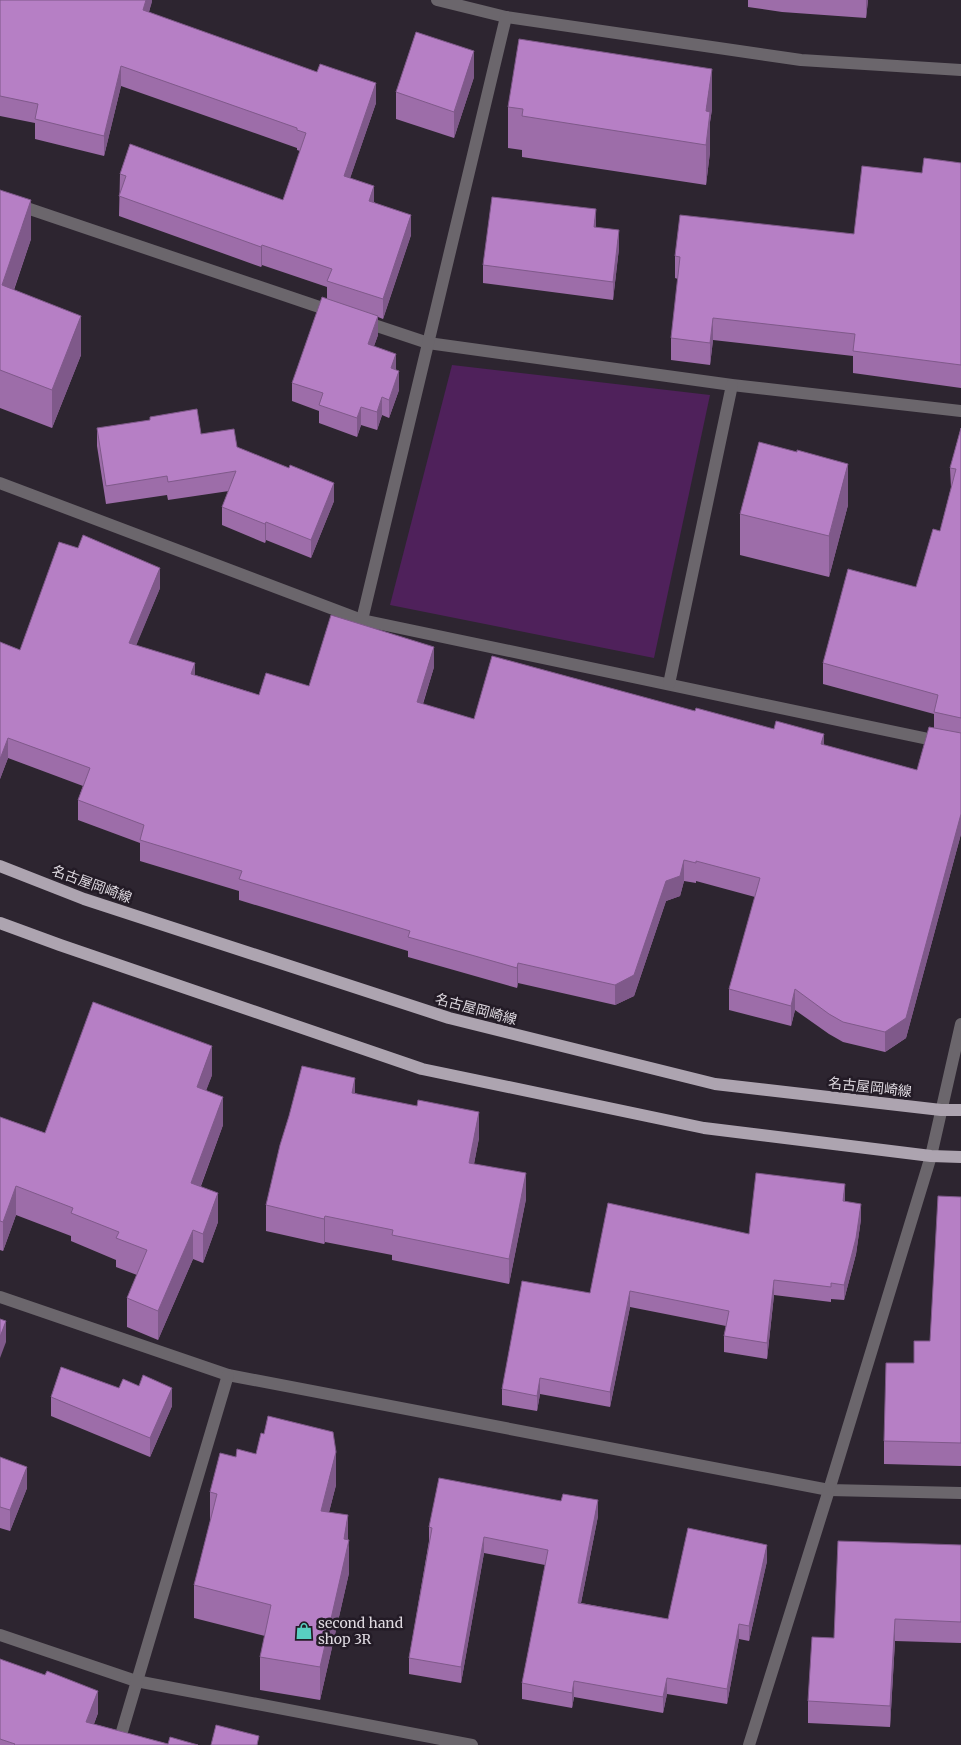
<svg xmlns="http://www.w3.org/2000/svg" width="961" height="1745" viewBox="0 0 961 1745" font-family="Merriweather,'Noto Sans JP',serif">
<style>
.green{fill:#4f215b}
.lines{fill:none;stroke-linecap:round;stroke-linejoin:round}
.minor{stroke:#6b666c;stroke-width:12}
.major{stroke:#ada4b0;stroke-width:12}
.wall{fill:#9d6da9}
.shaded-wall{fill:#7f598a}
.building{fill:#b67fc5;stroke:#7f598a}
.labels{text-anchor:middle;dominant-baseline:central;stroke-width:5;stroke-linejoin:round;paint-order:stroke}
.street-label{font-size:14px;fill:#dfdae1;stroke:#231b26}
.poi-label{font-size:14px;fill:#dfdae1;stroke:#231b26;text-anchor:start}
</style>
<rect width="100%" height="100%" fill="#2d2530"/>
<polygon class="green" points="452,365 710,395 654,658 390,605"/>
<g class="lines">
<g class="minor">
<polyline points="437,0 506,17 801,60 961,70"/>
<polyline points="0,199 334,312"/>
<polyline points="362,321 428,343 732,385 961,411"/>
<polyline points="0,483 362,620 961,746"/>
<polyline points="362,620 506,17"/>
<polyline points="669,684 732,385"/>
<polyline points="0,1297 228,1375 829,1490 961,1493"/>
<polyline points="0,1635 136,1681 472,1745"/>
<polyline points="118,1745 228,1375"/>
<polyline points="749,1745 829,1490 931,1156 961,1024"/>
</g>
<g class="major">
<polyline points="0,866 84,899 449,1018 715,1084 941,1110 961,1110"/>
<polyline points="0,923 60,945 422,1069 704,1128 931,1156 961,1157"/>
</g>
</g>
<g class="wall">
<polygon points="0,0 152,0 149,12 376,103 350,178 374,202 411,235 383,319 378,317 378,335 374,346 396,370 399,390 389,418 382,415 377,430 361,425 357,437 319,423 319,411 292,401 292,383 327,299 327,287 262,265 261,267 119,216 120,174 283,200 300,151 297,150 297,148 121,86 104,156 35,139 35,123 0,116"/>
<polygon points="746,0 868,0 866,18 782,12 748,7 748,0"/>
<polygon points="474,77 454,138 396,119 396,92"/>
<polygon points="508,107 712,109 710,122 710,152 706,185 522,157 522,150 508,148"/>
<polygon points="961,163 961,388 853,373 853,356 713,340 710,365 671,360 671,338 678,279 675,278 675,256 854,234 922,173"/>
<polygon points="0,190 31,239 14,290 81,355 52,428 0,408"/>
<polygon points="596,227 619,248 613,300 483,283 483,265"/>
<polygon points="97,428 201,434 237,447 334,501 311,558 266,540 265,543 222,525 222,507 229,491 168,500 167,495 106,504 97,446"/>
<polygon points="961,428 961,834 906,1038 885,1052 843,1042 829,1034 795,1010 791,1026 729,1010 729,989 755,897 696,881 696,883 684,881 680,896 666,901 634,996 615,1005 518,983 517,988 408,957 408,951 239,900 239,891 140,861 140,843 78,820 78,800 83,786 8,758 0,779 0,642 20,650 160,588 136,645 195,675 259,695 309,686 434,667 423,704 474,719 695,711 824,745 917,770 934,728 934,714 823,684 823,663 916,587 940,531 951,488 950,468"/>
<polygon points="848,505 829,577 740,555 740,514"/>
<polygon points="212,1075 206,1090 223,1125 201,1186 218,1222 203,1263 193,1259 158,1340 127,1327 127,1298 137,1275 116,1267 116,1260 71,1241 71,1236 16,1215 3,1251 0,1250 0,1117 45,1133"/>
<polygon points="355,1093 479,1138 474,1164 526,1199 509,1284 392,1260 392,1255 325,1242 324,1244 266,1231 266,1205"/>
<polygon points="961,1197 961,1466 884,1464 884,1441 914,1363 930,1341"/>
<polygon points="845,1199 845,1202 861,1219 856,1254 844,1300 831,1299 831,1302 774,1295 767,1359 724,1352 724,1336 726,1326 630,1307 610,1407 540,1394 537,1411 502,1405 502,1389 590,1293 749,1234"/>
<polygon points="119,1388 172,1406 150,1457 51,1416 51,1397"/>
<polygon points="256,1454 336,1485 329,1512 348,1540 349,1573 320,1700 260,1690 260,1657 265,1636 194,1618 194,1585 210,1522 210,1492 236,1457"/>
<polygon points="0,1457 27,1488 10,1531 0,1528"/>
<polygon points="598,1516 581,1603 668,1619 767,1561 749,1641 739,1639 727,1704 667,1694 663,1713 574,1697 572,1708 522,1699 522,1683 545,1565 484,1553 461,1683 409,1674 409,1658 429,1541 429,1527"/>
<polygon points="961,1545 961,1643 895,1641 890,1727 808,1723 808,1701 834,1638"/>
<polygon points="0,1659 98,1713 94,1724 168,1744 198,1745 0,1745"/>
</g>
<g class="shaded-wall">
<polygon points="146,0 152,0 152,2 143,30 143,10"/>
<polygon points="866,0 868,0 866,18"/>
<polygon points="474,51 474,77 454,138 454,112"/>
<polygon points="121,66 121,86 104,156 104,136"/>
<polygon points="712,69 712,109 710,122 710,152 706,185 706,111"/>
<polygon points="376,83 376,103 344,196 344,176"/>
<polygon points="374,186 374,206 369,201"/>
<polygon points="31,200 31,239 2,324 2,285"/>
<polygon points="596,209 596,226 594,245 594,227"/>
<polygon points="411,215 411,235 383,319 383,299"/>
<polygon points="619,230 619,248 613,300 613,282"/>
<polygon points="262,245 262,265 261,267 261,247"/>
<polygon points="81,316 81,355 52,428 52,390"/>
<polygon points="378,316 378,335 368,362 368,344"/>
<polygon points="713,318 713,340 710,365 710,343"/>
<polygon points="396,354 396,372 391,368"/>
<polygon points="399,371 399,390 389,418 389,400"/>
<polygon points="382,397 382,415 377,430 377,412"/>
<polygon points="361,407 361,425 357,437 357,418"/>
<polygon points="848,464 848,505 829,577 829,536"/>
<polygon points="334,483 334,501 311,558 311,540"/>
<polygon points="266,522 266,540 265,543 265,524"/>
<polygon points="160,568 160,588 129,663 129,643"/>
<polygon points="434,647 434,667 417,722 417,702"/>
<polygon points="195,663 195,683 191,674"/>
<polygon points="824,734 824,754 821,744"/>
<polygon points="8,738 8,758 0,779 0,759"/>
<polygon points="961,814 961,834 906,1038 885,1052 885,1032"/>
<polygon points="684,860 684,881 680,896 666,901 634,996 615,1005 615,985 666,881"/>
<polygon points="518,963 518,983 517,988 517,968"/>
<polygon points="795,989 795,1010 791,1026 791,1006"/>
<polygon points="212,1046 212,1075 197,1115 197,1087"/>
<polygon points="355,1078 355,1103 352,1093"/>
<polygon points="223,1097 223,1125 191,1212 191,1183"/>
<polygon points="479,1112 479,1138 469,1189 469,1163"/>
<polygon points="526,1173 526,1199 509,1284 509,1259"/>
<polygon points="845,1184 845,1199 843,1217 843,1201"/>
<polygon points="16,1186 16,1215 3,1251 3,1222"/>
<polygon points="218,1193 218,1222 203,1263 203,1234"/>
<polygon points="861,1204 861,1219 856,1254 844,1300 844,1285"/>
<polygon points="325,1216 325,1242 324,1244 324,1219"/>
<polygon points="193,1230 193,1259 158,1340 158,1311"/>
<polygon points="774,1280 774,1295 767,1359 767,1343"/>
<polygon points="630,1291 630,1307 610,1407 610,1392"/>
<polygon points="6,1321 6,1342 0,1358 0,1337"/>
<polygon points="540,1378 540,1394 537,1411 537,1396"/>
<polygon points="172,1388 172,1406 150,1457 150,1438"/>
<polygon points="336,1452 336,1485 321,1543 321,1511"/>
<polygon points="27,1467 27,1488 10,1531 10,1510"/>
<polygon points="598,1500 598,1516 578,1618 578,1603"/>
<polygon points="348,1515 348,1547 349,1540 349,1573 320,1700 320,1667 344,1539"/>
<polygon points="484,1537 484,1553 461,1683 461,1667"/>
<polygon points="767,1545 767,1561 749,1641 749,1626"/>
<polygon points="895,1619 895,1641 890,1727 890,1706"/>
<polygon points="739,1624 739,1639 727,1704 727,1689"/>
<polygon points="667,1678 667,1694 663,1713 663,1697"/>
<polygon points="574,1681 574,1697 572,1708 572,1693"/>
<polygon points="98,1691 98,1713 86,1744 86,1722"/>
</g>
<g class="building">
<polygon points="0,0 146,0 143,10 317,72 320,64 376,83 344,176 374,186 369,201 411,215 383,299 327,281 332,269 262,245 261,247 119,196 126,176 120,174 130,144 283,200 306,133 297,130 297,128 121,66 104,136 35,119 38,104 0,96"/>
<polygon points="416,32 474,51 454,112 396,92"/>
<polygon points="519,39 712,69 706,111 710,112 706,145 522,116 523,109 508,107"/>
<polygon points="924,158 961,163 961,365 853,351 855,334 713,318 710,343 671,338 680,257 675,256 680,215 854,234 862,166 922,173"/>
<polygon points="0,190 31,200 2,285 81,316 52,390 0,370"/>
<polygon points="492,197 596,209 594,227 619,230 613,282 483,265"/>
<polygon points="322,297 378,316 368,344 396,354 391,368 399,371 389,400 382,397 377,412 361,407 357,418 319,405 323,393 292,383"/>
<polygon points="197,409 201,434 234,429 237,447 289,468 290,465 334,483 311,540 266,522 265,524 222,507 236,471 168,482 167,476 106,486 97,428 150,420 150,417"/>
<polygon points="961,428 961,718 934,712 938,695 823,663 848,569 916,587 933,529 940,531 956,469 950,468"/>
<polygon points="759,442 797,452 797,450 848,464 829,536 740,514"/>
<polygon points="83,535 160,568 129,643 195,663 191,674 259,695 266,673 309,686 331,615 434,647 417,702 474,719 492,656 695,711 696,708 774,729 776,721 824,734 821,744 917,770 929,727 961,733 961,814 906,1018 885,1032 843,1022 829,1014 795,989 791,1006 729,989 760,878 696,861 696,863 684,860 680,876 666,881 634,975 615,985 518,963 517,968 408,937 410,931 239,879 242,871 140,840 144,825 78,800 90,768 8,738 0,759 0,642 20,650 59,542 78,548"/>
<polygon points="93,1002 212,1046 197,1087 223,1097 191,1183 218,1193 203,1234 193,1230 158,1311 127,1298 147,1250 116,1238 119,1232 71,1213 73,1208 16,1186 3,1222 0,1221 0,1117 45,1133"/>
<polygon points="302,1066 355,1078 352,1093 417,1106 418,1100 479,1112 469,1163 526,1173 509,1259 392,1235 393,1230 325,1216 324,1219 266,1205 280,1145 289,1116"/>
<polygon points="756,1173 845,1184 843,1201 861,1204 856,1238 844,1285 831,1283 831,1287 774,1280 767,1343 724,1336 729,1311 630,1291 610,1392 540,1378 537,1396 502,1389 522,1281 590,1293 608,1203 749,1234"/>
<polygon points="938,1196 961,1197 961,1443 884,1441 886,1363 914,1363 914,1341 930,1341"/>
<polygon points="0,1319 6,1321 0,1337"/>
<polygon points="61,1367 119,1388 123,1379 139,1386 143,1375 172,1388 150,1438 51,1397"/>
<polygon points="268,1416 333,1432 336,1452 321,1511 348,1515 344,1539 349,1540 320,1667 260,1657 271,1605 194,1585 217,1494 210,1492 220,1453 236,1457 237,1449 256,1454 261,1433 264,1434"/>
<polygon points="0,1457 27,1467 10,1510 0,1507"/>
<polygon points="439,1478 561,1501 563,1494 598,1500 578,1603 668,1619 688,1528 767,1545 749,1626 739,1624 727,1689 667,1678 663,1697 574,1681 572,1693 522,1683 548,1550 484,1537 461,1667 409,1658 432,1528 429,1527"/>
<polygon points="838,1541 961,1545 961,1622 895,1619 890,1706 808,1701 812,1637 834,1638"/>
<polygon points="0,1659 45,1675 47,1671 98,1691 86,1722 168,1744 170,1737 198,1745 14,1745 15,1744 0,1739"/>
<polygon points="216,1725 259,1736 257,1745 211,1745"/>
</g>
<defs>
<g id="shop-bare" transform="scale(1.35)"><path d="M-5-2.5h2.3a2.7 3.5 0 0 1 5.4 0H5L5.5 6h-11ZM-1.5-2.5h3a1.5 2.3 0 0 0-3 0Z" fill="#58cec1" stroke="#231b26" stroke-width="2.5" paint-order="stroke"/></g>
</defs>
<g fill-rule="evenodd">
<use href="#shop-bare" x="304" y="1631"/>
</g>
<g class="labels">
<g class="street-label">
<text transform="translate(92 884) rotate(20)">名古屋岡崎線</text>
<text transform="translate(476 1009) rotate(15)">名古屋岡崎線</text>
<text transform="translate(870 1087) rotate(6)">名古屋岡崎線</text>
</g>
<g class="poi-label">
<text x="318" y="1623">second hand<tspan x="318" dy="16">shop 3R</tspan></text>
</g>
</g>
</svg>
